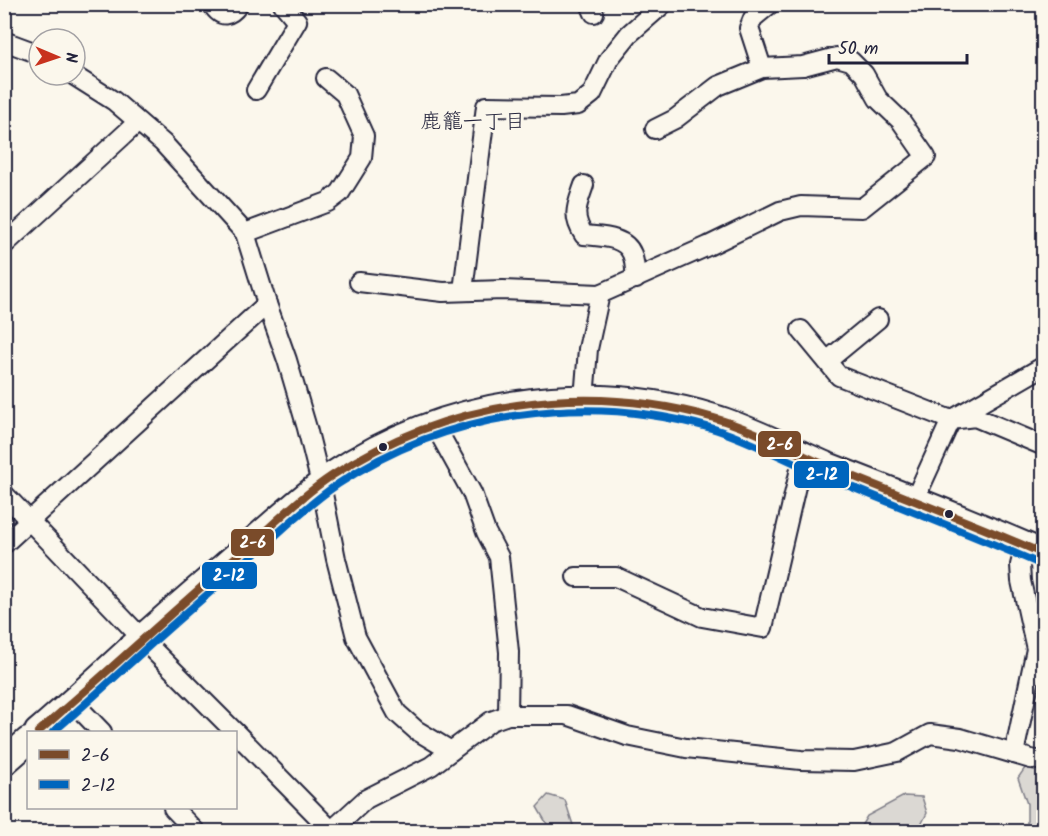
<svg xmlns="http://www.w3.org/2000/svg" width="1048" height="836" viewBox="0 0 1048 836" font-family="Kalam,'Klee One',sans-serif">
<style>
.green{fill:#dbd8d3;stroke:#7e7d87;stroke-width:1.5}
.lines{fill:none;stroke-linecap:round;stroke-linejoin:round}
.street-casing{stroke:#22223b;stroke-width:22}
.secondary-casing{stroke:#22223b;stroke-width:30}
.street{stroke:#fbf7ec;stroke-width:18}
.secondary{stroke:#fbf7ec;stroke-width:26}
.bus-1-casing{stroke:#fbf7ec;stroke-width:12}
.bus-2-casing{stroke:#fbf7ec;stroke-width:12}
.bus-1{stroke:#7a4b2a;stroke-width:8}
.bus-2{stroke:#0065bd;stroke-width:8}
.bus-dot{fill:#22223b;stroke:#fbf7ec;stroke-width:2}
.labels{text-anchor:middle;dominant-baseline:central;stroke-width:6;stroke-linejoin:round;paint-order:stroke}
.neighbourhood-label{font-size:21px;fill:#22223b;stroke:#fbf7ec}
.line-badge{stroke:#fbf7ec;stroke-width:2}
.badge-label{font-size:16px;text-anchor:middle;font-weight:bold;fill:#fff}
</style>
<rect width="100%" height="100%" fill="#fbf7ec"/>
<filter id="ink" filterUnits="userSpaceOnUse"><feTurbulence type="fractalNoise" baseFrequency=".0167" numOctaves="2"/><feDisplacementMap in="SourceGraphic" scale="12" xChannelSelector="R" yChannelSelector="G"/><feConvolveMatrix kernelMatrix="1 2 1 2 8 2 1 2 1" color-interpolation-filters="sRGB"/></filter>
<g filter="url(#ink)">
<g class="green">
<polygon points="1027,765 1043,769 1043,831 1032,831 1027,826 1027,804 1018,778"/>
<polygon points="548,795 565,800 573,825 579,831 551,831 537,807"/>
<polygon points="904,796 922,797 927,813 919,829 908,831 858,831 867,816"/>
</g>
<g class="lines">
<g class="street-casing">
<g id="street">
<path d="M212 4C221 19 230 17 239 4"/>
<polyline points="590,4 594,13"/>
<polyline points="4,41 39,54"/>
<polyline points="762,68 749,28 753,18 770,4"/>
<polyline points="73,75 114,101 163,143 245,233 267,304 287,360 307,428 321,484 336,559 356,637 397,713 416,730 451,751"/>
<polyline points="256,90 297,21 283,4"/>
<path d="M584 185C577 206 571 215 584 235 601 237 625 236 632 254 635 262 635 271 636 279"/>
<polyline points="245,233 328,202 340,193 362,158 364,136 345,94 326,78"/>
<polyline points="4,245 138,122"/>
<polyline points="359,282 443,292 503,290 600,294 708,246 780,211 801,206 862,208 926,157 901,121 878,99 864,74 851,61 837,57 803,66 762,68 718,86 675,119 655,129"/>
<polyline points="463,291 486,106 561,107 578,105 592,94 609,59 629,34 663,4"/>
<polyline points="801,330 839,376 951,420 975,417 1044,446"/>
<polyline points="827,361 878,319"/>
<polyline points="584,399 588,349 600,294"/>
<polyline points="434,424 472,493 486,532 499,557 509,652 508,715"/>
<polyline points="4,494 152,649 235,732"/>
<polyline points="914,501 951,420 1044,366"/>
<polyline points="4,544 267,304"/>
<polyline points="576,577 616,577 702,617 763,628 803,456"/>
<polyline points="73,702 102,732"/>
<polyline points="236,733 331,830"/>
<polyline points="1014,754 1036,649 1021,581 1020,565 1025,546"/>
<polyline points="173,808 196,832"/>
<polyline points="330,832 366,799 431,766 491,721 508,715 567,715 627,736 686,748 801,760 854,761 897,752 930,734 960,738 1031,759 1044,761"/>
</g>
</g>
<g class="secondary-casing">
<g id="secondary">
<path d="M38 732C73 702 106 671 140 640 172 611 204 584 236 556 268 529 299 499 333 475 443 401 587 379 714 418 754 430 791 451 830 467 902 495 974 523 1044 554"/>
<polyline points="4,762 28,741"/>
</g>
</g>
<use href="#street" class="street"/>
<use href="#secondary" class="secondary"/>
<g class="bus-1-casing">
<path id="bus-1" d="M38 732C108 672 175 609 245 549 274 524 301 496 333 475 446 401 584 381 714 418 754 429 791 451 830 467 901 496 973 523 1044 554"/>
</g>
<g class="bus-2-casing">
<path id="bus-2" d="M53 732C86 704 118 674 150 645 183 615 217 586 252 556 280 532 307 505 338 484 447 411 586 392 711 428 751 440 787 461 825 476 897 506 969 533 1040 564"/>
</g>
<use href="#bus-1" class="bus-1"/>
<use href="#bus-2" class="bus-2"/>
</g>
</g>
<g class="bus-dot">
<circle cx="383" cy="447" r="5"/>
<circle cx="949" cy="514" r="5"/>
</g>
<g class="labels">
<g class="neighbourhood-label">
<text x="473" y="122">鹿籠一丁目</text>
</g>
</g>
<g class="line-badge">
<rect x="757" y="430" width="45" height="28" rx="6" fill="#7a4b2a"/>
<rect x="793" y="460" width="57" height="29" rx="6" fill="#0065bd"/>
<rect x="230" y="528" width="45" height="29" rx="6" fill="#7a4b2a"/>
<rect x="201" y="561" width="57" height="29" rx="6" fill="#0065bd"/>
</g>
<g class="badge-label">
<text x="780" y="450">2-6</text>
<text x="822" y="480">2-12</text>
<text x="253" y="548">2-6</text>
<text x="229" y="581">2-12</text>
</g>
<rect width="1048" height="836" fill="none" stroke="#fbf7ec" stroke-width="24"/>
<rect x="12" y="12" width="1024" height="812" fill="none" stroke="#22223b" stroke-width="2" filter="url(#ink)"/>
<rect x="27" y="731" width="210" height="78" fill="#fbf7ec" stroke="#a4a2a5" stroke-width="1.5"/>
<rect x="39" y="750" width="30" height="9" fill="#7a4b2a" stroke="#a4a2a5" stroke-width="1.5"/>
<text x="81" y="761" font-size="18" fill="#22223b">2-6</text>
<rect x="39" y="780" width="30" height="9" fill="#0065bd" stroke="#a4a2a5" stroke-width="1.5"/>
<text x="81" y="791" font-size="18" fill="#22223b">2-12</text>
<g transform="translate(57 57) rotate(92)"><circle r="28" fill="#fbf7ec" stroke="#a4a2a5" stroke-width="1.5"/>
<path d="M0-4.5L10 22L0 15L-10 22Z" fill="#c8321e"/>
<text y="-9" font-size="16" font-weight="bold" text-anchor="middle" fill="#22223b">N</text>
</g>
<path d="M829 54v9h138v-9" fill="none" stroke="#22223b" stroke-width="3"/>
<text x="838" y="54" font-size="18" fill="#22223b" stroke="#fbf7ec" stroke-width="4.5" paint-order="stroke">50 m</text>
</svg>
